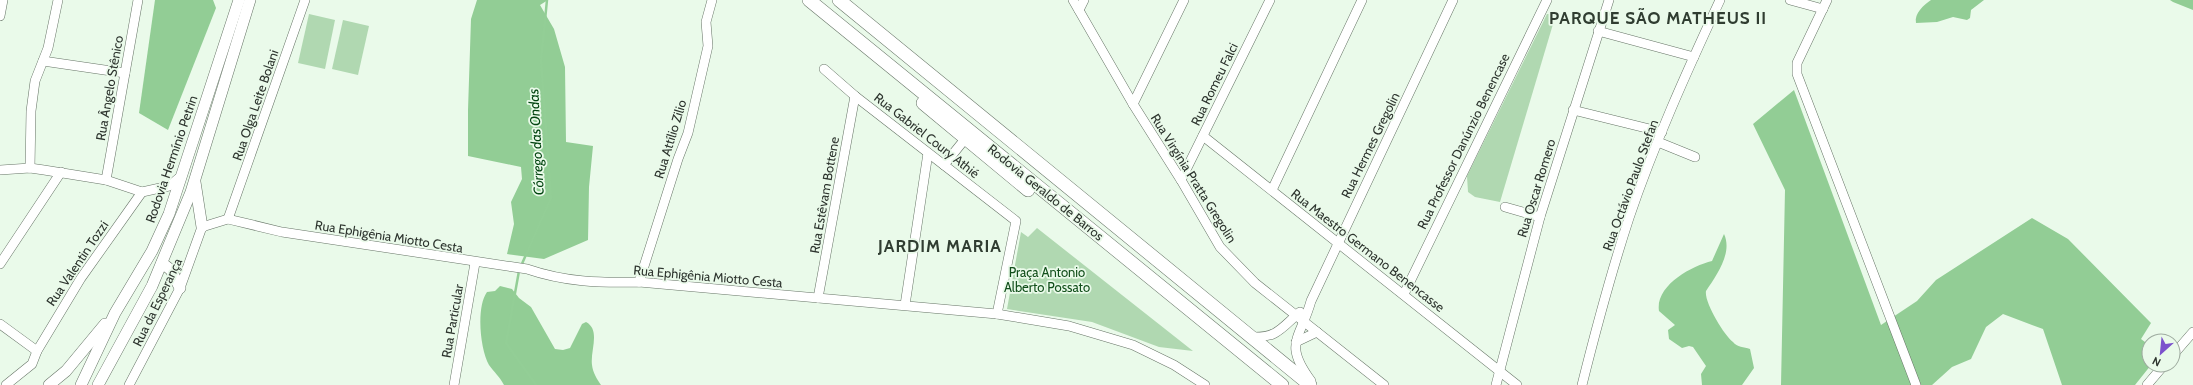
<svg xmlns="http://www.w3.org/2000/svg" width="2193" height="385" viewBox="0 0 2193 385" font-family="Cabin,sans-serif">
<style>
.green{fill:#b0d8b1}
.forest{fill:#92cd95}
.lines{fill:none;stroke-linecap:round;stroke-linejoin:round}
.stream{stroke:#93ce96;stroke-width:2.5}
.minor-casing{stroke:#677567;stroke-width:10}
.major-casing{stroke:#677567;stroke-width:12}
.highway-casing{stroke:#677567;stroke-width:14}
.minor{stroke:#fff;stroke-width:9}
.major{stroke:#fff;stroke-width:11}
.highway{stroke:#fff;stroke-width:13}
.labels{text-anchor:middle;dominant-baseline:central;stroke-width:3.5;stroke-linejoin:round;paint-order:stroke}
.street-label{font-size:13px;fill:#2d342e;stroke:#eafaea}
.park-label{font-size:13px;fill:#124f1b;stroke:#eafaea}
.water-label{font-size:14px;font-style:italic;fill:#034511;stroke:#eafaea}
.district-label{font-size:17px;font-weight:bold;letter-spacing:1px;fill:#303d31;stroke:#eafaea}
</style>
<rect width="100%" height="100%" fill="#eafaea"/>
<g class="green">
<polygon points="309,14 335,20 325,69 298,63"/>
<polygon points="1547,14 1556,14 1500,202 1475,197 1468,192 1467,176"/>
<polygon points="343,20 369,26 358,75 332,69"/>
<polygon points="1037,228 1193,351 1159,347 1092,322 1007,309 1021,232 1028,237"/>
</g>
<g class="forest">
<polygon points="155,0 213,0 216,8 168,130 139,113"/>
<polygon points="477,0 548,0 540,5 554,29 565,67 566,142 593,146 589,187 588,240 544,259 507,254 514,224 511,202 522,179 521,167 468,156 468,110 471,19"/>
<path d="M1931 0H1984L1971 10 1970 18 1967 20 1953 17 1937 22 1916 23C1914 13 1924 5 1931 0Z"/>
<polygon points="2170,0 2193,0 2193,10 2173,2"/>
<polygon points="1794,90 1881,325 1917,301 1936,280 2032,218 2068,239 2151,323 2141,339 2149,345 2149,365 2151,365 2135,385 2062,385 2043,329 2003,314 1986,327 1971,359 1952,367 1932,385 1781,385 1785,190 1753,124"/>
<path d="M1724 234C1733 253 1716 276 1706 291 1704 302 1724 335 1733 342 1737 347 1744 347 1750 349L1754 368 1742 385H1702L1701 374 1706 366 1693 347 1689 346 1682 348 1669 339 1668 330 1675 325 1659 311C1655 286 1691 266 1712 261Z"/>
<path d="M500 286 512 289 519 298 531 307 555 349 563 350 570 348 582 324 586 322C601 330 590 351 592 365 593 373 597 379 601 385H504C500 377 494 372 489 365 480 349 476 307 487 292L495 291Z"/>
</g>
<g class="lines">
<g class="stream">
<polyline points="521,266 551,198 541,61 547,0"/>
<polyline points="519,271 506,343 536,385"/>
</g>
<g class="minor-casing">
<g id="minor">
<polyline points="1073,0 1133,104 1181,180 1220,247 1255,283 1384,385"/>
<polyline points="1790,0 1823,9"/>
<polyline points="1827,0 1797,63 1797,74 1916,385"/>
<polyline points="1079,10 1084,0"/>
<polyline points="0,16 3,0"/>
<polyline points="1598,31 1694,57"/>
<polyline points="43,61 125,73"/>
<polyline points="824,69 855,96 1016,221 997,314"/>
<polyline points="1133,104 1184,0"/>
<polyline points="1573,110 1662,132"/>
<polyline points="1203,136 1517,385"/>
<polyline points="1658,142 1695,157"/>
<polyline points="944,165 965,139"/>
<polyline points="30,168 31,111 35,81 48,48 58,0"/>
<polyline points="0,170 30,168 44,170 106,180 142,192 169,186 180,177"/>
<polyline points="106,180 138,0"/>
<polyline points="1181,180 1270,0"/>
<polyline points="1272,190 1362,0"/>
<polyline points="1505,207 1540,217"/>
<polyline points="228,219 305,0"/>
<polyline points="0,264 61,172"/>
<polyline points="639,282 678,159 688,133 708,46 706,22 712,0"/>
<polyline points="1404,294 1547,0"/>
<polyline points="818,298 855,96"/>
<polyline points="905,305 928,153"/>
<polyline points="0,324 37,351"/>
<path d="M1252 337C1278 338 1282 327 1300 312"/>
<polyline points="1296,342 1317,332"/>
<polyline points="2173,355 2193,332"/>
<path d="M1311 381C1283 343 1300 340 1311 301L1453 0"/>
<polyline points="6,385 32,364 37,351 81,278 142,192"/>
<path d="M129 385 180 288 202 227 228 219 282 232 527 269C565 282 599 283 639 282L997 314 1069 326 1133 345 1174 365 1205 385"/>
<polyline points="454,385 475,263"/>
<polyline points="1496,385 1540,217 1609,0"/>
<path d="M1582 385C1596 329 1611 273 1629 218 1654 144 1687 71 1720 0"/>
<polyline points="2147,385 2164,365"/>
</g>
</g>
<g class="major-casing">
<g id="major">
<polyline points="195,182 202,227"/>
<polyline points="162,263 171,270 180,288"/>
<polyline points="49,385 66,371 105,324"/>
<polyline points="81,385 115,313 152,251 169,214 239,0"/>
<polyline points="98,385 152,286 191,192 250,0"/>
</g>
</g>
<g class="highway-casing">
<g id="highway">
<polyline points="809,0 1282,385"/>
<polyline points="839,0 1310,385"/>
<polyline points="923,103 1028,190"/>
</g>
</g>
<use href="#minor" class="minor"/>
<use href="#major" class="major"/>
<use href="#highway" class="highway"/>
</g>
<g class="labels">
<g class="street-label">
<text transform="translate(1214 84) rotate(-64)">Rua Romeu Falci</text>
<text transform="translate(109 88) rotate(-80)">Rua Ângelo Stênico</text>
<text transform="translate(255 105) rotate(-71)">Rua Olga Leite Bolani</text>
<text transform="translate(927 135) rotate(38)">Rua Gabriel Coury Athié</text>
<text transform="translate(670 139) rotate(-73)">Rua Attílio Zilio</text>
<text transform="translate(1463 141) rotate(-64)">Rua Professor Danúnzio Benencase</text>
<text transform="translate(1370 145) rotate(-64)">Rua Hermes Gregolin</text>
<text transform="translate(171 159) rotate(-71)">Rodovia Hermínio Petrin</text>
<text transform="translate(1194 178) rotate(58)">Rua Virgínia Pratta Gregolin</text>
<text transform="translate(1630 185) rotate(-70)">Rua Octávio Paulo Stefan</text>
<text transform="translate(1536 188) rotate(-73)">Rua Oscar Romero</text>
<text transform="translate(1046 192) rotate(39)">Rodovia Geraldo de Barros</text>
<text transform="translate(824 195) rotate(-80)">Rua Estêvam Bottene</text>
<text transform="translate(389 236) rotate(9)">Rua Ephigênia Miotto Cesta</text>
<text transform="translate(1368 250) rotate(38)">Rua Maestro Germano Benencasse</text>
<text transform="translate(77 263) rotate(-56)">Rua Valentin Tozzi</text>
<text transform="translate(708 276) rotate(5)">Rua Ephigênia Miotto Cesta</text>
<text transform="translate(157 302) rotate(-64)">Rua da Esperança</text>
<text transform="translate(452 321) rotate(-80)">Rua Particular</text>
</g>
<g class="park-label">
<text x="1047" y="272">Praça Antonio<tspan x="1047" dy="15">Alberto Possato</tspan></text>
</g>
<g class="water-label">
<text transform="translate(536 142) rotate(-93)">Córrego das Ondas</text>
</g>
<g class="district-label">
<text x="1658" y="18">PARQUE SÃO MATHEUS II</text>
<text x="940" y="246">JARDIM MARIA</text>
</g>
</g>
<g transform="translate(2161 353) rotate(207)"><circle r="19" fill="#eafaea" stroke="#9eab9f"/>
<path d="M0-3L7 15L0 10L-7 15Z" fill="#7c52cc"/>
<text y="-6" font-size="11" font-weight="bold" text-anchor="middle" fill="#2d342e">N</text>
</g>
</svg>
